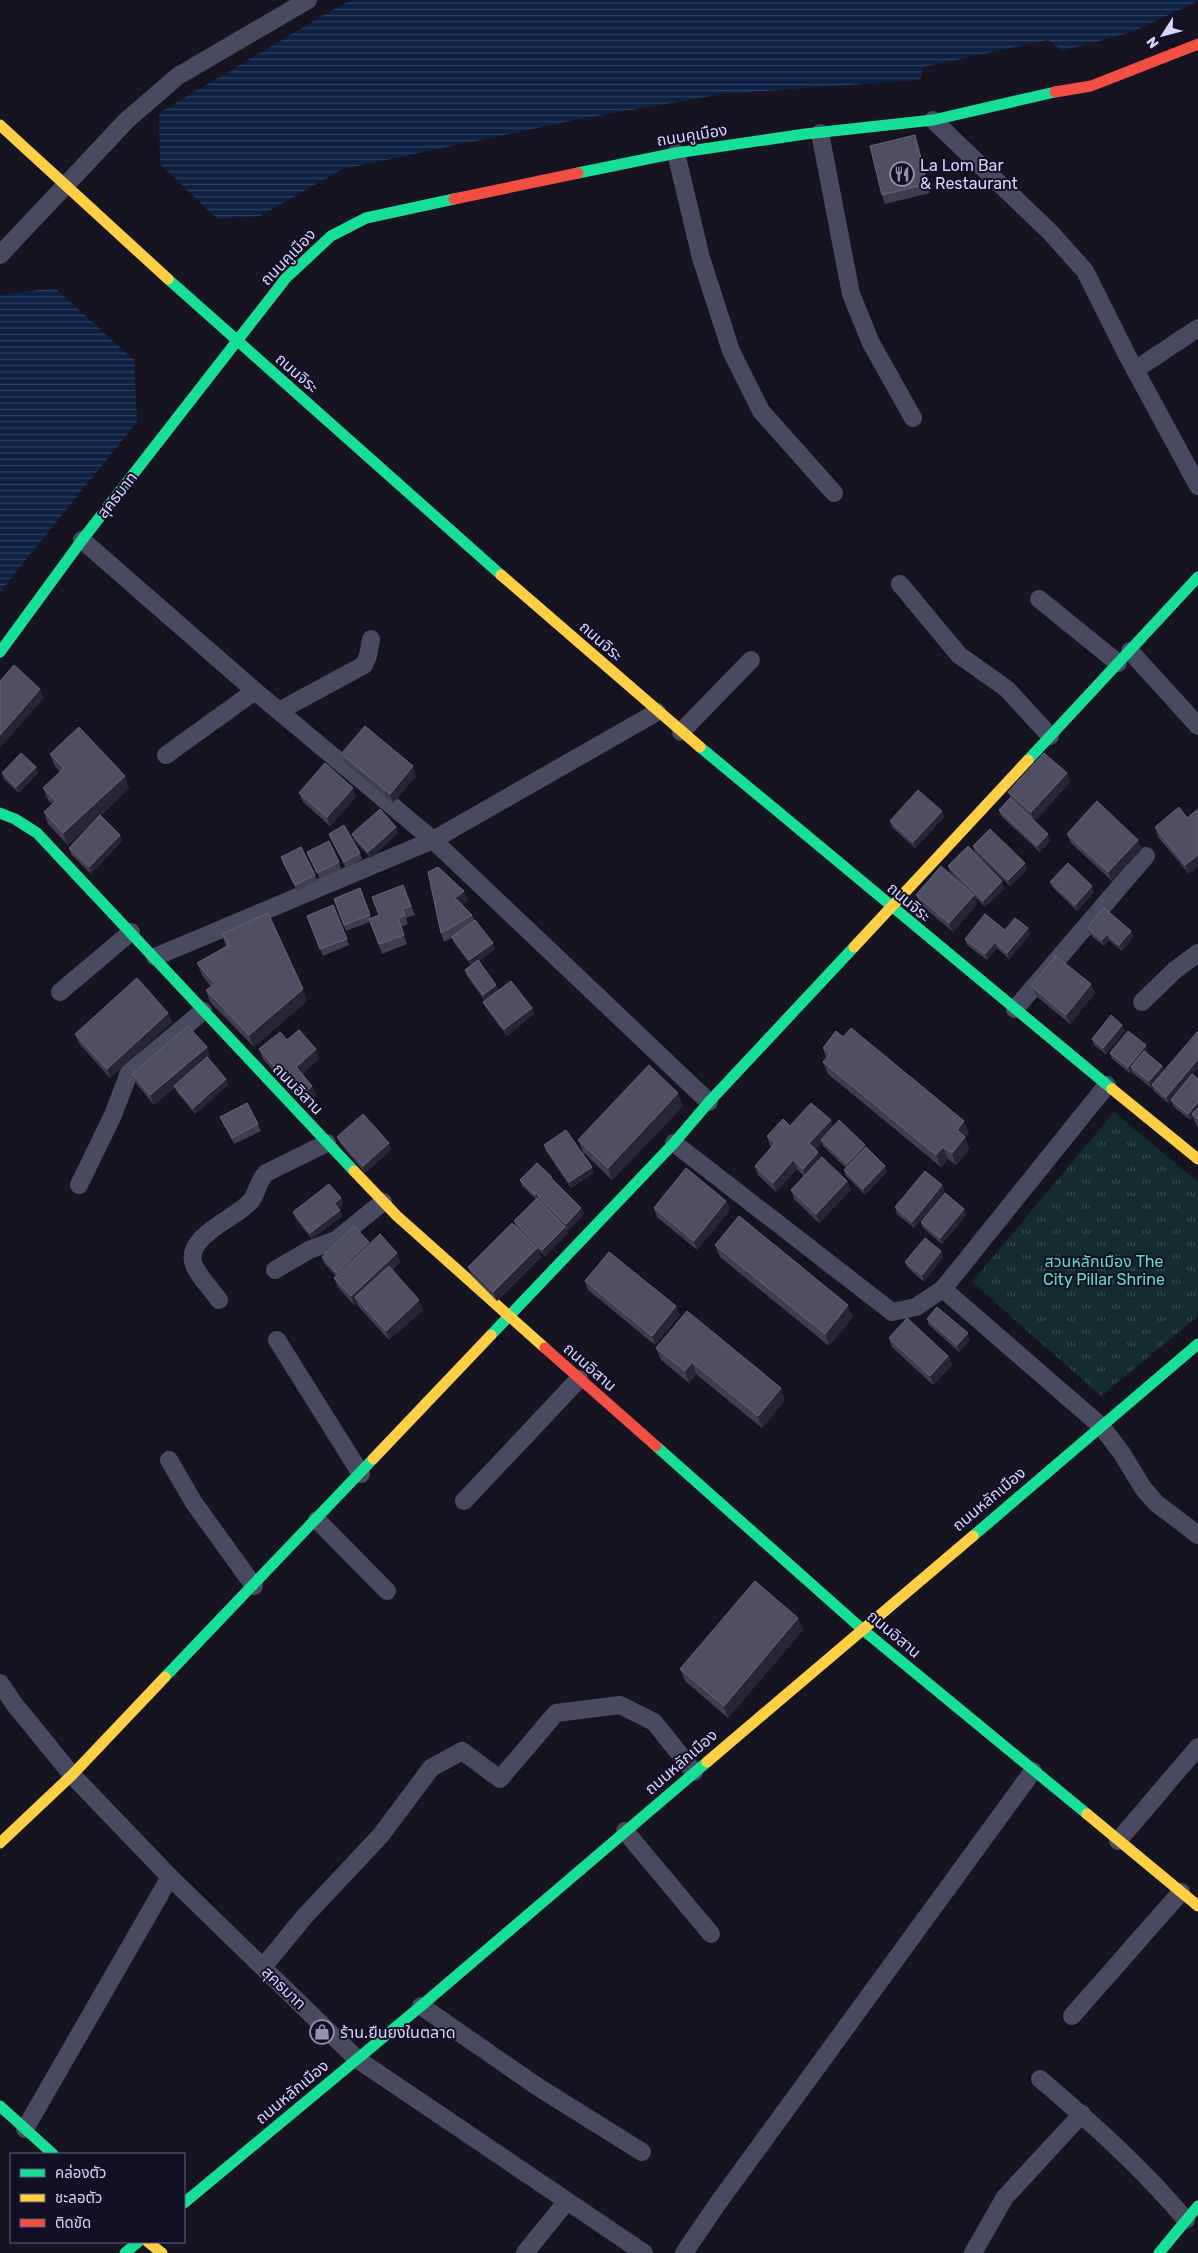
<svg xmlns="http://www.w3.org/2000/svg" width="1198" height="2253" viewBox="0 0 1198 2253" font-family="Rubik,'Noto Sans Thai',sans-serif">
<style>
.park{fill:url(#park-tufts)}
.water{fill:url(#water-rules)}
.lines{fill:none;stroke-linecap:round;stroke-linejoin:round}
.street{stroke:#4a4962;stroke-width:18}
.fast{stroke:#16e098;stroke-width:11}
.slow{stroke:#ffcf43;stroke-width:11}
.jam{stroke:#f24e42;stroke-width:11}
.wall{fill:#403d50}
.shaded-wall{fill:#282635}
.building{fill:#504e63;stroke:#66637b}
.labels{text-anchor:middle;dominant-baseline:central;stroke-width:4;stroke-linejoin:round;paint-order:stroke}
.street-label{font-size:16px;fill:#d9d4ff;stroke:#130f26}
.poi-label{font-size:16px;fill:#d9d4ff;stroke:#130f26;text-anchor:start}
.park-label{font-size:16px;fill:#5fe0c0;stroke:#130f26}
</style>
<defs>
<pattern id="park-tufts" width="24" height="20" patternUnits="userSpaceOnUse" patternTransform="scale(1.25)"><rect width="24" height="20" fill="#132c2d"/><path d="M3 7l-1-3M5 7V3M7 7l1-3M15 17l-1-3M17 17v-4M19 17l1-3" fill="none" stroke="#354a4c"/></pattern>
<pattern id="water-rules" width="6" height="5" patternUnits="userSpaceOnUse" patternTransform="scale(1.25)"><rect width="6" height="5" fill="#0d2144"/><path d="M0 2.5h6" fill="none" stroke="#304060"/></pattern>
</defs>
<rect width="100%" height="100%" fill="#161421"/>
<polygon class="park" points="1114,1112 1198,1182 1198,1316 1101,1396 972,1282"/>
<g class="water">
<polygon points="353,0 1198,0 1198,1 1132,32 1062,51 1048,40 924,67 920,80 723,94 580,119 343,169 260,216 217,219 160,164 159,113 339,6"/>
<polygon points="55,288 134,360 137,422 0,592 0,295"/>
</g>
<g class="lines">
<g class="street">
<polyline points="933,120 1050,232 1085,271 1127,355 1198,486"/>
<polyline points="820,133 851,294 871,343 913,418"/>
<polyline points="676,153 701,258 731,351 761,411 834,493"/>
<polyline points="0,255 127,120 178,76 308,0"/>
<polyline points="1135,370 1198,328"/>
<polyline points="82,540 255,691 433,840 709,1102"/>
<polyline points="900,584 959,655 1007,689 1050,736"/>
<polyline points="1039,599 1118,663"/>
<polyline points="1130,651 1198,726"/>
<polyline points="279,711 364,665 368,656 371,639"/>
<polyline points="681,732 751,660"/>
<polyline points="166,755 255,691"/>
<polyline points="155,957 433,840 657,712"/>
<polyline points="60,992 131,932"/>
<polyline points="1142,1002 1175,970 1198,953"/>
<polyline points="1015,1009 1146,856"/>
<polyline points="1107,1085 943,1289 1101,1426 1121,1452 1143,1488 1156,1503 1198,1535"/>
<polyline points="674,1143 892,1312 916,1307 943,1289"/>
<polyline points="79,1185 113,1115 129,1073 203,1011"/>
<polyline points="275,1270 309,1250 336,1240 383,1202"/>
<path d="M219 1300C211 1289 199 1277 194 1265 183 1237 236 1218 250 1202 258 1193 257 1182 266 1173L327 1143"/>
<polyline points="277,1340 361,1474"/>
<polyline points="169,1460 194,1503 254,1586"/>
<polyline points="464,1501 579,1379"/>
<polyline points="317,1520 387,1591"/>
<polyline points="0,1683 15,1705 72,1775 170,1877 357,2059 644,2253"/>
<polyline points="625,1831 711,1934"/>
<polyline points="1118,1841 1198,1747"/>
<polyline points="263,1967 305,1916 381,1835 431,1768 462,1751 500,1779 556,1713 620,1705 654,1722 694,1772"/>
<polyline points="421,2006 538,2087 642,2152"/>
<polyline points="1072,2016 1181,1892"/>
<path d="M1040 2079C1092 2123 1142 2168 1186 2220"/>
<polyline points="25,2129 170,1877"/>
<polyline points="525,2253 567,2201"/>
<polyline points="684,2253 718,2203 1033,1771"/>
<polyline points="973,2253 1005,2197 1082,2114"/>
</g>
<g class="fast">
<polyline points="578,173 676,153 805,134 933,120 1055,92"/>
<polyline points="168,279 501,575"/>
<polyline points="0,652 82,540 286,278 331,236 366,218 454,199"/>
<polyline points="700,747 1112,1089"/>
<polyline points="1028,760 1198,577"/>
<polyline points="0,813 15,819 37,833 354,1171"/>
<polyline points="491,1335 674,1143 709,1102 854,947"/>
<polyline points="656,1446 862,1629 1087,1814"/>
<polyline points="973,1536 1198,1344"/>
<polyline points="165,1677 373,1459"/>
<polyline points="0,2106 53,2154"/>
<polyline points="184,2203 421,2006 707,1762"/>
<polyline points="125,2253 138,2242"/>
<polyline points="1159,2253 1198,2206"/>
</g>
<g class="slow">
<polyline points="0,125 168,279"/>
<polyline points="501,575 700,747"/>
<polyline points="854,947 1028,760"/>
<polyline points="1112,1089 1198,1159"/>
<polyline points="354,1171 397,1216 545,1348"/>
<polyline points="373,1459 491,1335"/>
<polyline points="707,1762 973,1536"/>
<polyline points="1087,1814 1198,1906"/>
<polyline points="0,1843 72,1775 165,1677"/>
<polyline points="148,2242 162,2253"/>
</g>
<g class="jam">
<polyline points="1055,92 1091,86 1198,44"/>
<polyline points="454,199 578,173"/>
<polyline points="545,1348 656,1446"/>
</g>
</g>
<g class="wall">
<polygon points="918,144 930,193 885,204 882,195"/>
<polygon points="50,754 129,788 100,816 120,835 122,841 91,874 71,854 69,848 99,816 68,845 48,824 44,812 52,804 48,800 43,788 60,772 55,766"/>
<polygon points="341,754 416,776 393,803 345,763"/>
<polygon points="36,767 38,773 19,793 4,779 2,773"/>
<polygon points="1067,773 1070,782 1035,821 1051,840 1040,852 1001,816 999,810 1011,799 1008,792"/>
<polygon points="299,793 356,797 330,826 303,802"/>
<polygon points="942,811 944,817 915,848 892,827 890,821"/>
<polygon points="1187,818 1189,874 1158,837 1155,827"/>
<polygon points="398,833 371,858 354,840 352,834"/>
<polygon points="329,834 360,853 362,859 346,868 331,840"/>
<polygon points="1067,834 1142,849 1112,881 1071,843"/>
<polygon points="973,846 1027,869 1010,886 975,852"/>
<polygon points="307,852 339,862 341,869 320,879"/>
<polygon points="281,857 315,875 318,881 297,891 283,863"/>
<polygon points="948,866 1005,888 985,907 974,896 977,904 953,932 920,904 916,895 967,889 950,872"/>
<polygon points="1050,882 1094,892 1077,911 1053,888"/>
<polygon points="403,885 415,915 406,918 408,924 401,927 407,944 382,954 370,922 346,931 334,899 360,888 371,918 379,915"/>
<polygon points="464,891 468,900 462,905 472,915 474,920 495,949 479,961 498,991 532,1008 534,1014 507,1036 486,1008 483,1002 485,1001 467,976 465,970 471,965 454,943 452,938 444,942 441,933"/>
<polygon points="333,905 349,945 323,956 307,916"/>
<polygon points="1028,928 1030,934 1009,959 997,948 987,960 967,945 965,939 1005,930"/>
<polygon points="1087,928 1131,931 1133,937 1122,951 1109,940 1104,946 1089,934"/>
<polygon points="222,934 307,1001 254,1047 210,1002 206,990 211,987 202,975 197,963 226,947"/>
<polygon points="1031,986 1095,993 1070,1024 1035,995"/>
<polygon points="168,1013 172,1022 110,1078 79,1043 75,1034"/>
<polygon points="1125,1031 1106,1054 1094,1045 1092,1039"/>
<polygon points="1198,1031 1198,1068 1193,1074 1198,1079 1198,1128 1197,1127 1193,1117 1190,1120 1173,1106 1171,1100 1168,1103 1154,1091 1152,1086 1151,1088 1133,1073 1132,1071 1130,1073 1112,1059 1110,1053 1148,1051 1147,1053 1162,1066 1164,1071"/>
<polygon points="287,1040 316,1049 319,1059 302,1074 312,1086 316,1095 304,1106 263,1059 259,1049"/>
<polygon points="207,1047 210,1056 208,1058 228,1085 195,1114 177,1092 175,1087 154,1105 136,1083 132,1074"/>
<polygon points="823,1048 969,1133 965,1138 969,1149 956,1165 948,1159 941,1167 828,1074 823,1062 826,1058"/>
<polygon points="683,1106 612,1180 583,1152 578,1140"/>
<polygon points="220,1117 258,1124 261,1131 234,1144 223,1123"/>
<polygon points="831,1120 833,1127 866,1147 885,1166 887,1172 865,1195 846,1176 844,1170 846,1168 823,1146 822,1142 816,1149 821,1158 847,1181 851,1190 819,1223 794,1199 791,1190 804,1176 797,1169 776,1192 758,1175 755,1166 772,1147 770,1145 767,1136"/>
<polygon points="337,1137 389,1143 391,1150 365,1173 340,1143"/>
<polygon points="544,1145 592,1167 594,1173 571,1188 546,1151"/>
<polygon points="552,1177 553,1180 584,1214 568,1230 566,1228 568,1233 545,1256 538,1249 541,1257 497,1301 472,1276 468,1267 516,1226 514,1221 536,1199 522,1186 520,1180"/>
<polygon points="945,1191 914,1228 897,1214 895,1207"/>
<polygon points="341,1198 343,1204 338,1208 342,1216 312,1239 295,1218 293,1212"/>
<polygon points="726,1201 730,1210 697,1250 657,1217 654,1208"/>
<polygon points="964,1209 966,1215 942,1244 923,1228 921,1222"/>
<polygon points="369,1242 370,1244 397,1253 400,1262 392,1270 423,1310 389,1340 358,1306 357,1303 354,1305 338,1287 334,1278 336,1276 324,1263 322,1257"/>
<polygon points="715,1245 853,1317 829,1346 720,1257"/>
<polygon points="941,1251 943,1257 924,1282 908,1268 905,1262"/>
<polygon points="585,1281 680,1315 655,1345 588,1290"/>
<polygon points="927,1319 970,1340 959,1352 929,1325"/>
<polygon points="889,1338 948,1356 952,1365 933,1385 892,1347"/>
<polygon points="656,1348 785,1400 762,1428 696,1374 689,1383 661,1360"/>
<polygon points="798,1618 803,1630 728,1718 685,1681 680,1669"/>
</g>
<g class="shaded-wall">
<polygon points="915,135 918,144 930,193 927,184"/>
<polygon points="40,689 44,698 0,748 0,735"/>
<polygon points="413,766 416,776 393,803 390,794"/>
<polygon points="36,767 38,773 19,793 16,787"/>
<polygon points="1067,773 1070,782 1034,822 1031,812"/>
<polygon points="125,776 129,788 68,845 63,833"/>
<polygon points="353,788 356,797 330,826 327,817"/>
<polygon points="942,811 944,817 915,848 913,842"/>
<polygon points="396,827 398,833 371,858 368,852"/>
<polygon points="1048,834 1051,840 1040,852 1037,846"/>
<polygon points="120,835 122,841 91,874 89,867"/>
<polygon points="1138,840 1142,849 1112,881 1108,872"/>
<polygon points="1198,855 1198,866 1189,874 1185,865"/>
<polygon points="1025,863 1027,869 1010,886 1008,880"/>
<polygon points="1002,881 1005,888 985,907 983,901"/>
<polygon points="1092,886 1094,892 1077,911 1075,905"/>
<polygon points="464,891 468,900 459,908 455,898"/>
<polygon points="974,895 977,904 953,932 949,923"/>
<polygon points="1028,928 1030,934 1009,959 1007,953"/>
<polygon points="1131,931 1133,937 1122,951 1119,945"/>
<polygon points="1107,934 1109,940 1104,946 1102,940"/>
<polygon points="995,942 997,948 987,960 985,954"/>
<polygon points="493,943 495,949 472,966 469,960"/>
<polygon points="1091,984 1095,993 1070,1024 1066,1015"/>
<polygon points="496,985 498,991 485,1001 483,995"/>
<polygon points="303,989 307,1001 254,1047 249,1035"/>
<polygon points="532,1008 534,1014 507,1036 504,1029"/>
<polygon points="168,1013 172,1022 110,1078 107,1069"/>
<polygon points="1122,1025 1125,1031 1106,1054 1103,1048"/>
<polygon points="1146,1045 1148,1051 1134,1069 1131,1067 1132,1071 1130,1073 1128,1067"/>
<polygon points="207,1047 210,1056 154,1105 150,1095"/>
<polygon points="316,1049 319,1059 299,1076 296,1067"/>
<polygon points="1198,1059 1198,1068 1168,1103 1166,1097"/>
<polygon points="1162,1066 1164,1072 1151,1088 1149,1081"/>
<polygon points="226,1079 228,1085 195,1114 193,1108"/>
<polygon points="312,1086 316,1095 304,1106 300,1097"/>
<polygon points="678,1093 683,1106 612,1180 608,1168"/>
<polygon points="1198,1102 1198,1111 1192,1114 1193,1117 1190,1120 1188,1114"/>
<polygon points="831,1120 834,1129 821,1140 822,1142 813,1152 809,1143"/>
<polygon points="964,1121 969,1133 965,1138 969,1149 956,1165 952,1153 957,1130"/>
<polygon points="389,1143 391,1150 365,1173 363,1166"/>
<polygon points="865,1145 868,1151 849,1171 847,1164"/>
<polygon points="943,1147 948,1159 941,1167 936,1155"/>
<polygon points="818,1152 822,1161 806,1178 803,1169"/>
<polygon points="793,1160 797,1169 776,1192 773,1183"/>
<polygon points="885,1166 887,1172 865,1195 863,1189"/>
<polygon points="592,1167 594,1173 571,1188 569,1182"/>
<polygon points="552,1177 554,1183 537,1195 538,1200 537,1201 535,1195"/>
<polygon points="847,1181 851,1190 819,1223 816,1214"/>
<polygon points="942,1185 945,1191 914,1228 912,1222"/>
<polygon points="341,1198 343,1204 337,1209 334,1203"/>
<polygon points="726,1201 730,1210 697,1250 694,1241"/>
<polygon points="581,1208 584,1214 568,1230 566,1224"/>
<polygon points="964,1209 966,1215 942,1244 940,1238"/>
<polygon points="340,1210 342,1216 312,1239 310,1233"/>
<polygon points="565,1227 568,1233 545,1256 542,1250"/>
<polygon points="369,1242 371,1248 339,1279 337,1273"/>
<polygon points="537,1248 541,1257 497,1301 493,1292"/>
<polygon points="941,1251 943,1257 924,1282 922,1275"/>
<polygon points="397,1253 400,1262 358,1301 355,1297 357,1303 354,1305 351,1296"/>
<polygon points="419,1300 423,1310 389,1340 386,1331"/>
<polygon points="848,1305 853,1317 829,1346 825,1334"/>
<polygon points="676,1306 680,1315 655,1345 652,1336"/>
<polygon points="968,1333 970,1340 959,1352 957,1345"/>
<polygon points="948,1356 952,1365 933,1385 930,1376"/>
<polygon points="692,1362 696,1374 689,1383 685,1371"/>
<polygon points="781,1388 785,1400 762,1428 758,1416"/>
<polygon points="798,1618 803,1630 728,1718 724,1706"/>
</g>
<g class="building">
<polygon points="915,135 927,184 882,195 870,146"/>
<polygon points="14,665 40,689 0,735 0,681"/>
<polygon points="365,726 413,766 390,794 341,754"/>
<polygon points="79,727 125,776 63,833 44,812 56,801 43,788 64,768 50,754"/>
<polygon points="21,753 36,767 16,787 2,773"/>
<polygon points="1044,753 1067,773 1031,812 1008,792"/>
<polygon points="325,763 353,788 327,817 299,793"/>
<polygon points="918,790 942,811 913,842 890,821"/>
<polygon points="1010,798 1048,834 1037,846 999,810"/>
<polygon points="1097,801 1138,840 1108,872 1067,834"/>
<polygon points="1179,807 1187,818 1198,809 1198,855 1185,865 1155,827"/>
<polygon points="380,809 396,827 368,852 352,834"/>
<polygon points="100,815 120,835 89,867 69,848"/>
<polygon points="344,825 360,853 344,862 329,834"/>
<polygon points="990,829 1025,863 1008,880 973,846"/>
<polygon points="329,841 339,862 317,873 307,852"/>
<polygon points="968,846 1002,881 983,901 948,866"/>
<polygon points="301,847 315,875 295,885 281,857"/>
<polygon points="1068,863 1092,886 1075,905 1050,882"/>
<polygon points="941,866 974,895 949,923 916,895"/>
<polygon points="438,867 464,891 455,898 472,915 441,933 428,872"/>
<polygon points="403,885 411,906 402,909 405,915 398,918 404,935 379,944 369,919 379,915 372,897"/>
<polygon points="360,888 370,915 344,925 334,899"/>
<polygon points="333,905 347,939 320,949 307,916"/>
<polygon points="1104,908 1131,931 1119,945 1107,934 1102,940 1087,928"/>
<polygon points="268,913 303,989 249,1035 206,990 215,984 197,963 229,945 222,934"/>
<polygon points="985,914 1005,930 1015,918 1028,928 1007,953 995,942 985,954 965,939"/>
<polygon points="475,920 493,943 469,960 452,937"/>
<polygon points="1056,956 1091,984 1066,1015 1031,986"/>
<polygon points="478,960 496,985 483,995 465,970"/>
<polygon points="137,978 168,1013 107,1069 75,1034"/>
<polygon points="511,981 532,1008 504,1029 483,1002"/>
<polygon points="1111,1015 1122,1025 1103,1048 1092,1039"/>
<polygon points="188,1026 207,1047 150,1095 132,1074"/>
<polygon points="851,1028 964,1121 957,1130 965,1137 952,1153 943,1147 936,1155 823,1062 830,1054 823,1048 836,1031 843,1037"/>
<polygon points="299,1030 316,1049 296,1067 312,1086 300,1097 259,1049 280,1032 287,1040"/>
<polygon points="1128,1031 1146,1045 1128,1067 1110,1053"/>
<polygon points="1198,1031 1198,1059 1166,1097 1152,1085"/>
<polygon points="1144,1051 1162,1066 1149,1081 1131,1067"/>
<polygon points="207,1057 226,1079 193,1108 174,1086"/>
<polygon points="649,1065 678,1093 608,1168 578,1140"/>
<polygon points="1192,1074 1198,1079 1198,1102 1188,1114 1171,1100"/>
<polygon points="247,1103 258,1124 232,1138 220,1117"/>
<polygon points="811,1103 831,1120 809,1143 818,1152 803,1169 793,1160 773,1183 755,1166 775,1143 767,1136 783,1119 790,1126"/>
<polygon points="1198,1108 1198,1119 1192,1114"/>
<polygon points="363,1114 389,1143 363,1166 337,1137"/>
<polygon points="839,1120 865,1145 847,1164 821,1140"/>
<polygon points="566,1130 592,1167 569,1182 544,1145"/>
<polygon points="866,1147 885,1166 863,1189 844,1170"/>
<polygon points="822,1157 847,1181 816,1214 791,1190"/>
<polygon points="537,1163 552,1177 535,1195 520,1180"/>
<polygon points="686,1168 726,1201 694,1241 654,1208"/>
<polygon points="925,1171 942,1185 912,1222 895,1207"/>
<polygon points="552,1179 581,1208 566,1224 537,1195"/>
<polygon points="329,1184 341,1198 334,1203 340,1210 310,1233 293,1212"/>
<polygon points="945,1193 964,1209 940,1238 921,1222"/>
<polygon points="537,1198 565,1227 542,1250 514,1221"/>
<polygon points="739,1216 848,1305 825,1334 715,1245"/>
<polygon points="512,1223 537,1248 493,1292 468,1267"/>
<polygon points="354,1226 369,1242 337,1273 322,1257"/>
<polygon points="380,1234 397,1253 351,1296 334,1278"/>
<polygon points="925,1238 941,1251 922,1275 905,1262"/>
<polygon points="609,1252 676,1306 652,1336 585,1281"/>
<polygon points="389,1266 419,1300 386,1331 355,1297"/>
<polygon points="937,1307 968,1333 957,1345 927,1319"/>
<polygon points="687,1311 781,1388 758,1416 692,1362 685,1371 656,1348"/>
<polygon points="907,1318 948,1356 930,1376 889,1338"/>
<polygon points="755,1581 798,1618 724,1706 680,1669"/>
</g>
<defs>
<g id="restaurant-ring" transform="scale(1.25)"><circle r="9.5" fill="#130f26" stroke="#9591b1" stroke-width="1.5"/><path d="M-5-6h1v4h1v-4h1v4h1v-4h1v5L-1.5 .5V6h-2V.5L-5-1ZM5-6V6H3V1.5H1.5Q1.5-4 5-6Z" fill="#9591b1"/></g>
<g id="shop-ring" transform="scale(1.25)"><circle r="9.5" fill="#130f26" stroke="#9591b1" stroke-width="1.5"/><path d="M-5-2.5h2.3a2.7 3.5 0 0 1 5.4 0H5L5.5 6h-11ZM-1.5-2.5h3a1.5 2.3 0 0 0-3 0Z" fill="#9591b1"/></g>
</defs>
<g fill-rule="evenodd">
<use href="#restaurant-ring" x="902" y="174"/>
<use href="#shop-ring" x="322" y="2032"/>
</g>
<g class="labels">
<g class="street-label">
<text transform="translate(692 135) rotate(-9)">ถนนคูเมือง</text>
<text transform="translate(288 257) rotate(-46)">ถนนคูเมือง</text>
<text transform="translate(297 373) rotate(41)">ถนนจิระ</text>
<text transform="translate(117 495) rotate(-52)">สุคธมาท</text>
<text transform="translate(601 641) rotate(41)">ถนนจิระ</text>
<text transform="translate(909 902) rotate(40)">ถนนจิระ</text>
<text transform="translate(298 1089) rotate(46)">ถนนอิสาน</text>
<text transform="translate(590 1367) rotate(41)">ถนนอิสาน</text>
<text transform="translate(989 1499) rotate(-40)">ถนนหลักเมือง</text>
<text transform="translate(894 1634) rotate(40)">ถนนอิสาน</text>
<text transform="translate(681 1762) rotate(-41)">ถนนหลักเมือง</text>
<text transform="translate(284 1988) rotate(44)">สุคธมาท</text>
<text transform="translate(292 2092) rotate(-40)">ถนนหลักเมือง</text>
</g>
<g class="poi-label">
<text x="920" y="165">La Lom Bar<tspan x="920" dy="18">&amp; Restaurant</tspan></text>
<text x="340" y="2032">ร้าน.ยืนยงในตลาด</text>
</g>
<g class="park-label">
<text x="1104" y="1261">สวนหลักเมือง The<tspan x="1104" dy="18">City Pillar Shrine</tspan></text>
</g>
</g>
<rect x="10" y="2153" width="175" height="90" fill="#130f26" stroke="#625e7d"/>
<rect x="20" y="2169" width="25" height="8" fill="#16e098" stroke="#625e7d"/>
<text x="55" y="2178" font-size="15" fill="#d9d4ff">คล่องตัว</text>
<rect x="20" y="2194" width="25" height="8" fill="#ffcf43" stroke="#625e7d"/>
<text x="55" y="2203" font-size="15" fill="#d9d4ff">ชะลอตัว</text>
<rect x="20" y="2219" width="25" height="8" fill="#f24e42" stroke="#625e7d"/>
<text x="55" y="2228" font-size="15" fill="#d9d4ff">ติดขัด</text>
<g transform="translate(1163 35) rotate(234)" stroke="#130f26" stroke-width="4" paint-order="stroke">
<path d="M0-4L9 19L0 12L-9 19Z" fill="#d9d4ff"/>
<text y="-8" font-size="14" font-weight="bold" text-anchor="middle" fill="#d9d4ff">N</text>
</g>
</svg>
